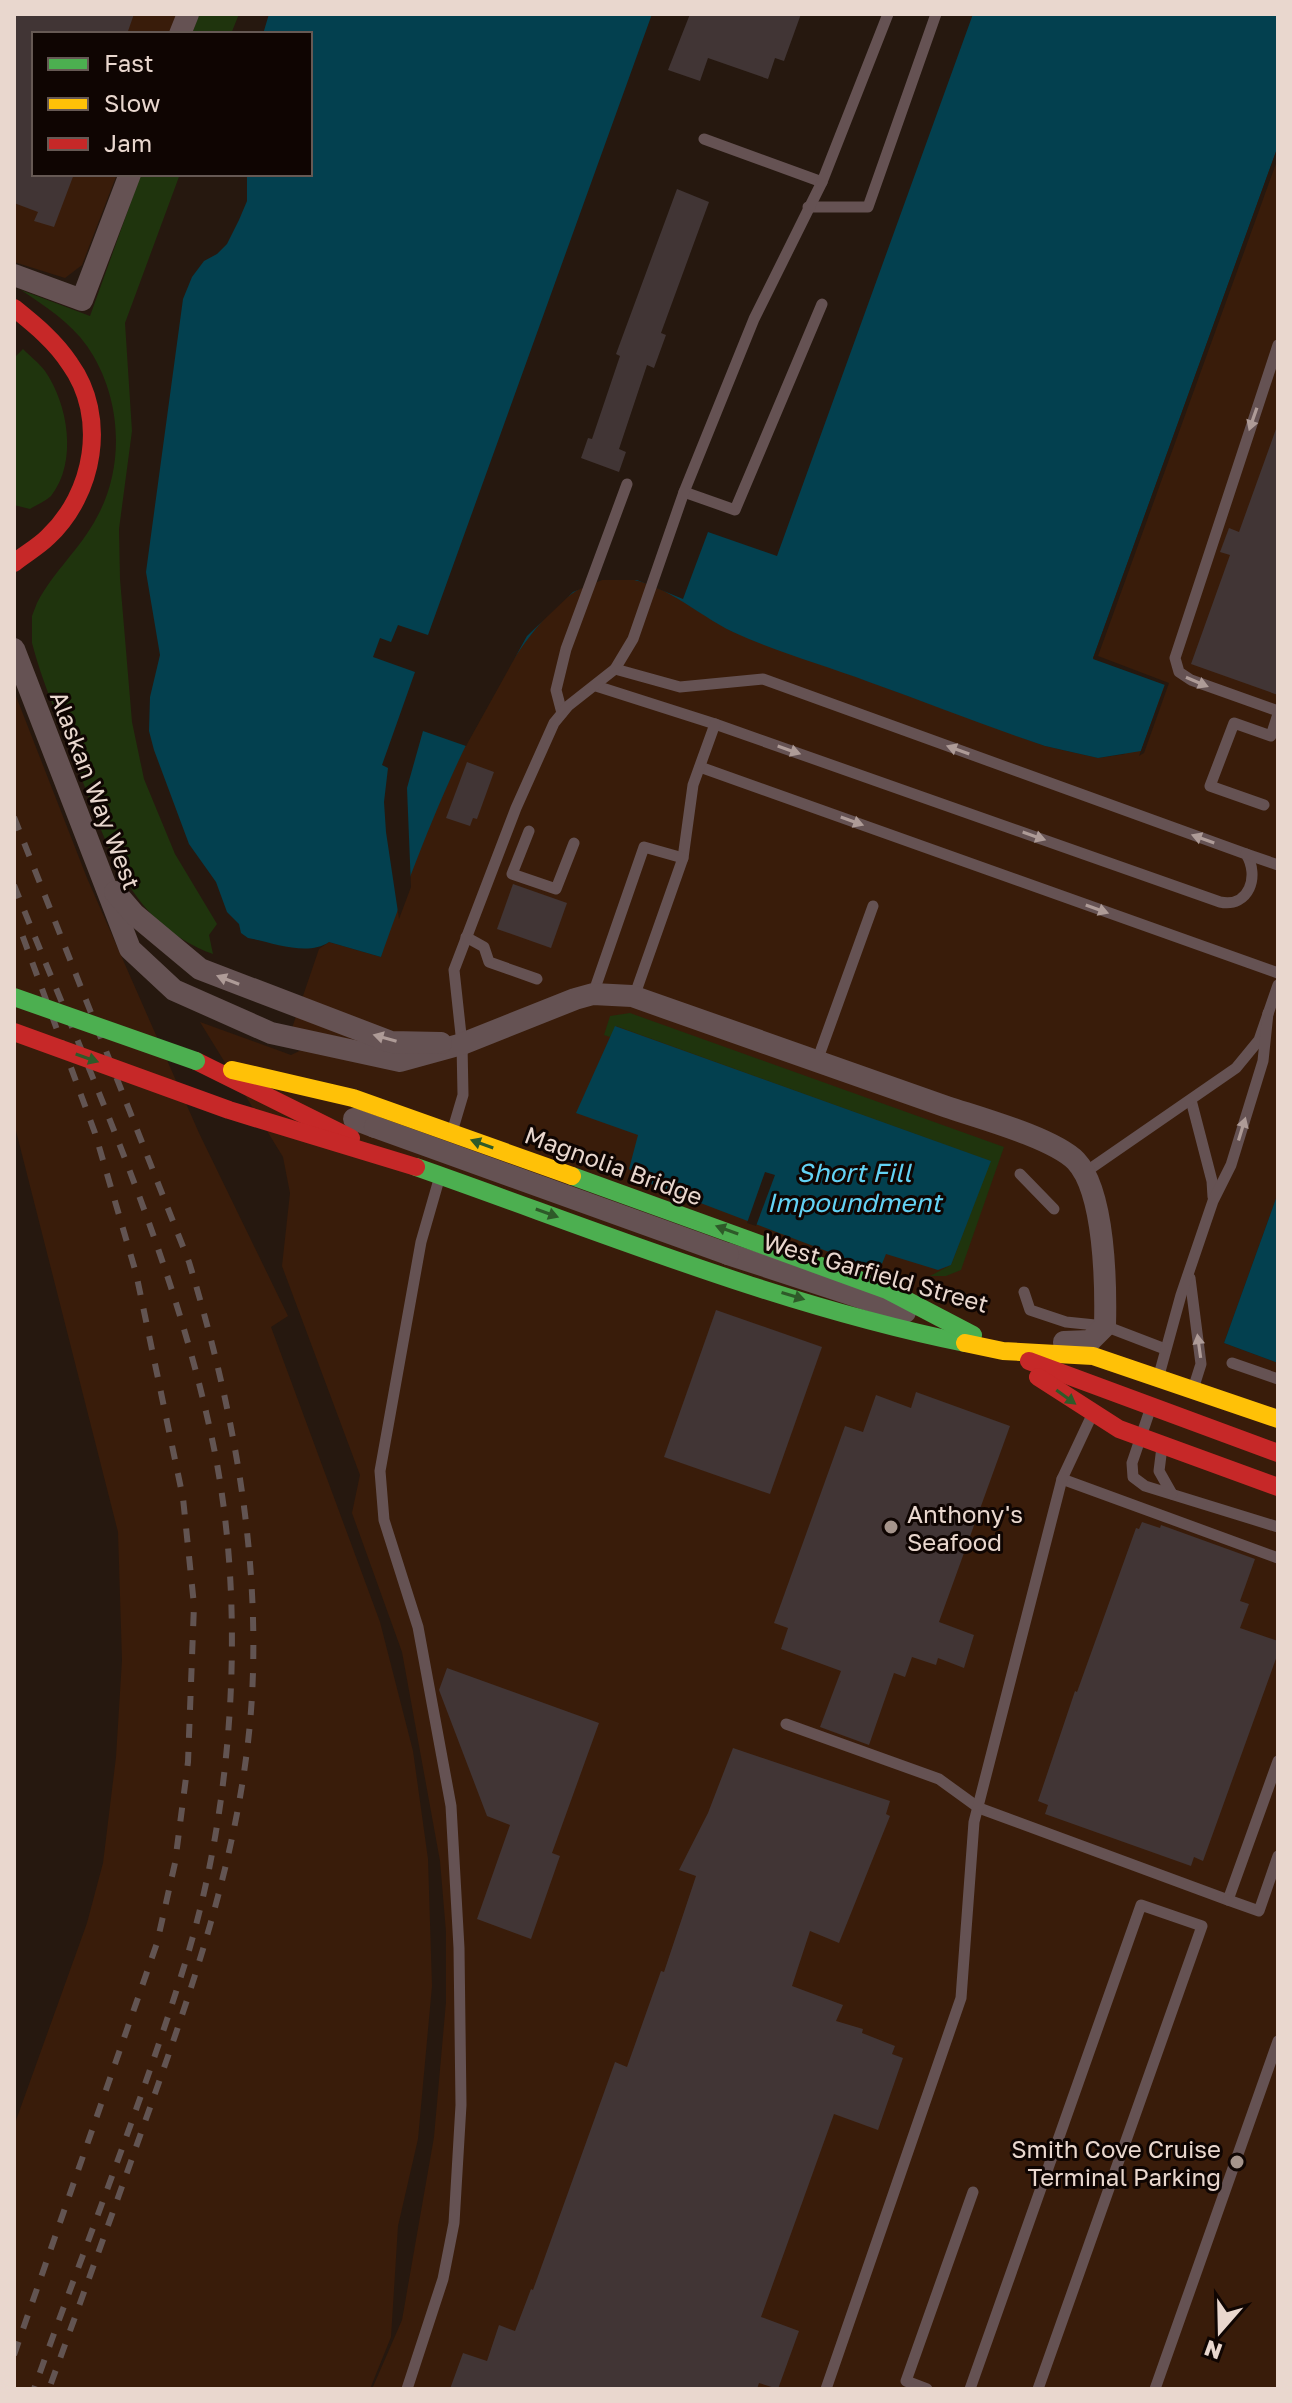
<svg xmlns="http://www.w3.org/2000/svg" width="1292" height="2403" viewBox="0 0 1292 2403" font-family="'Golos Text',sans-serif">
<style>
.built{fill:#391c0a}
.green{fill:#1f340d}
.water{fill:#03404f}
.pier{fill:#26180f}
.building{fill:#413535}
.lines{fill:none;stroke-linecap:round;stroke-linejoin:round}
.lane{stroke:#655253;stroke-width:11}
.street{stroke:#655253;stroke-width:22}
.jam{stroke:#c62828;stroke-width:18}
.rail{stroke:#625452;stroke-width:6;stroke-dasharray:14 14;stroke-linecap:butt}
.street-bridge{stroke:#655253;stroke-width:22}
.fast-bridge{stroke:#4caf50;stroke-width:18}
.slow-bridge{stroke:#ffc107;stroke-width:18}
.jam-bridge{stroke:#c62828;stroke-width:18}
.oneway{fill:#ae9b97}
.oneway2{fill:#2e5a29}
.poi-dot{fill:#a5948b;stroke:#0f0502;stroke-width:3}
.labels{text-anchor:middle;dominant-baseline:central;stroke-width:6;stroke-linejoin:round;paint-order:stroke}
.street-label{font-size:24px;fill:#e9d7ce;stroke:#0f0502}
.poi-label{font-size:24px;fill:#e9d7ce;stroke:#0f0502;text-anchor:start}
.water-label{font-size:26px;font-style:italic;fill:#63d2f4;stroke:#0f0502}
</style>
<rect width="100%" height="100%" fill="#26180f"/>
<g class="built">
<polygon points="14,14 178,14 170,34 34,34 34,174 117,174 82,265 65,278 14,262"/>
<polygon points="1278,146 1278,1193 1224,1343 1278,1363 1278,2389 372,2389 402,2320 434,2137 446,2002 446,1932 440,1861 402,1652 352,1513 360,1475 282,1266 290,1193 283,1157 200,1022 291,1055 316,1043 291,1031 319,949 329,942 381,957 477,496 683,599 731,631 1045,746 1098,758 1125,754 1093,659"/>
<polygon points="14,691 87,878 199,1133 288,1316 271,1327 380,1622 413,1751 428,1859 432,1986 418,2139 398,2226 391,2337 370,2389 14,2389 14,2126 87,1923 103,1863 116,1757 122,1660 118,1532 14,1123"/>
</g>
<g class="green">
<polygon points="199,14 239,14 231,34 192,34"/>
<path d="M141 174H180L125 323 132 431 119 529 120 579 132 722 144 779 175 854 217 924 209 935 213 954C125 922 104 836 74 758 59 720 42 682 32 643V616L37 603C53 572 81 548 97 517 126 464 121 395 87 346 70 322 45 306 21 290L90 316Z"/>
<path d="M23 349C30 356 39 363 45 371 68 404 78 462 51 496 46 501 36 505 30 509L14 505V358Z"/>
<polygon points="630,1013 1004,1147 961,1270 946,1276 930,1276 951,1265 990,1161 616,1026 610,1037 604,1035 610,1016"/>
</g>
<g class="water">
<path d="M269 14H1278V146L1093 658 1165 684 1141 751 1098 758 1045 746C986 726 928 703 869 682 824 665 776 652 733 632 691 612 652 569 601 580 505 601 412 870 381 957L329 942C307 957 272 942 248 938L241 933 239 924 227 912 216 882 189 844 154 750 149 731 150 697 160 655 146 572 183 299 192 277 204 261 217 254 227 244 239 220 247 201V174H310V34H263Z"/>
<polygon points="615,1026 991,1161 951,1265 938,1270 886,1254 879,1271 648,1183 629,1169 638,1135 576,1113"/>
<polygon points="1278,1193 1278,1363 1224,1343"/>
</g>
<g class="pier">
<polygon points="652,14 973,14 777,556 708,532 683,599 637,580 602,580 573,592 527,636 466,746 423,731 407,788 411,887 399,919 386,832 384,802 388,768 382,765 415,672 373,657 380,638 391,642 398,625 428,635"/>
<polygon points="1278,146 1278,158 1098,656 1169,683 1144,753 1139,756 1165,685 1093,659"/>
<polygon points="765,1172 775,1175 756,1226 747,1223"/>
</g>
<g class="building">
<polygon points="14,14 134,14 127,34 34,34 34,174 74,174 54,227 34,221 38,212 14,203"/>
<polygon points="690,14 801,14 784,61 775,58 768,79 708,58 700,81 668,70"/>
<polygon points="677,189 709,202 661,333 666,335 654,368 647,365 619,449 626,452 619,472 581,458 588,438 592,439 620,356 616,354"/>
<polygon points="1276,429 1278,430 1278,695 1191,664 1230,555 1220,552 1229,528 1239,532"/>
<polygon points="467,762 494,772 477,819 473,818 470,826 446,818"/>
<polygon points="513,884 567,903 551,948 497,929"/>
<polygon points="716,1310 822,1347 770,1494 664,1457"/>
<polygon points="916,1392 1010,1426 939,1622 974,1635 964,1668 938,1658 936,1665 912,1657 905,1677 894,1673 869,1745 820,1727 841,1671 781,1649 788,1628 774,1623 845,1426 863,1432 876,1395 911,1408"/>
<polygon points="1142,1522 1160,1528 1161,1525 1255,1559 1240,1601 1249,1604 1240,1628 1278,1641 1278,1653 1203,1861 1194,1857 1191,1866 1045,1814 1048,1805 1038,1801 1075,1691 1077,1692 1136,1528 1139,1529"/>
<polygon points="447,1668 599,1723 552,1853 560,1856 531,1939 477,1919 510,1825 487,1816 439,1690"/>
<polygon points="733,1748 890,1801 886,1814 890,1816 839,1943 810,1931 792,1986 843,2005 836,2021 863,2029 862,2033 895,2046 892,2054 903,2058 878,2130 834,2114 761,2317 799,2331 778,2389 759,2383 757,2389 450,2389 463,2353 487,2361 499,2325 515,2331 531,2289 533,2290 615,2062 627,2067 661,1971 664,1972 696,1876 679,1870 708,1813"/>
</g>
<g class="lines">
<g class="lane">
<polyline points="704,139 822,182"/>
<polyline points="808,207 868,207 936,14"/>
<polyline points="1278,345 1175,658 1179,672 1191,680 1278,711"/>
<polyline points="684,492 735,510 822,304"/>
<path d="M596 686 715 724 1220 902C1249 908 1260 876 1246 854L763 679 680 687 615 669"/>
<polyline points="562,713 556,690 566,649 627,484"/>
<polyline points="700,767 1278,973"/>
<polyline points="1264,805 1210,786 1234,723 1271,736 1278,714"/>
<polyline points="529,831 512,874 556,889 574,843"/>
<polyline points="1246,854 1278,865"/>
<polyline points="683,858 693,785 715,724"/>
<polyline points="466,937 484,947 489,962 537,979"/>
<polyline points="593,994 644,847 683,858 634,997"/>
<polyline points="817,1061 873,906"/>
<polyline points="1191,1100 1212,1181 1213,1197"/>
<polyline points="452,1132 463,1095 462,1044 454,970 516,808 554,723 568,706 615,669 633,639 684,492 754,319 822,182 888,14"/>
<polyline points="1084,1173 1236,1068 1259,1040 1278,985"/>
<polyline points="1020,1174 1054,1209"/>
<polyline points="1190,1278 1201,1364 1194,1386"/>
<polyline points="1024,1292 1030,1310 1066,1322 1105,1326 1165,1349"/>
<polyline points="1232,1363 1278,1379"/>
<polyline points="1159,1375 1181,1295 1213,1201 1231,1165 1263,1061 1268,1013"/>
<polyline points="1151,1407 1132,1463 1133,1477 1145,1486 1278,1527"/>
<polyline points="1162,1447 1159,1471 1172,1494"/>
<polyline points="1062,1479 1278,1558"/>
<polyline points="786,1724 939,1779 979,1808 1228,1900 1278,1761"/>
<polyline points="1228,1900 1259,1911 1278,1856"/>
<polyline points="407,2389 443,2279 454,2223 461,2105 459,1948 451,1806 418,1627 384,1520 380,1471 421,1242 440,1176"/>
<polyline points="826,2389 961,1998 974,1822 1062,1479 1092,1415"/>
<polyline points="927,2389 906,2381 973,2192"/>
<polyline points="970,2389 1141,1905 1202,1926 1038,2389"/>
<polyline points="1155,2389 1278,2041"/>
</g>
<g class="street">
<polyline points="180,34 188,14"/>
<polyline points="14,275 82,300 130,174"/>
<path d="M14 649 130 949 174 990 271 1033 400 1061 462 1044 575 999 593 994 632 996C737 1033 842 1070 947 1107 980 1118 1053 1138 1076 1161 1105 1192 1106 1285 1105 1326L1090 1341 1064 1342"/>
<polyline points="115,892 134,914 200,969 391,1042 441,1043"/>
<polyline points="354,1119 375,1127"/>
<polyline points="728,1254 905,1312"/>
</g>
<g class="jam">
<path d="M14 308C35 325 55 341 70 364 108 417 94 494 48 537 38 547 25 554 14 563"/>
<polyline points="196,1061 351,1138"/>
</g>
<g class="rail">
<path d="M14 817 189 1262C232 1403 260 1548 252 1696 244 1835 199 1969 153 2099 119 2196 84 2292 49 2389"/>
<path d="M14 885C85 1064 170 1244 211 1434 247 1597 235 1798 187 1957 142 2103 85 2246 34 2389"/>
<polyline points="14,2355 157,1943 175,1863 188,1762 194,1605 183,1498 136,1273 95,1133 20,929"/>
</g>
<polyline class="street-bridge" points="375,1127 728,1254"/>
<g class="fast-bridge">
<polyline points="14,997 196,1061"/>
<path d="M416 1167C596 1230 777 1305 965 1343"/>
<polyline points="572,1176 887,1290 973,1335"/>
</g>
<g class="slow-bridge">
<polyline points="232,1070 353,1098 572,1176"/>
<polyline points="965,1343 1003,1351 1093,1356 1278,1419"/>
</g>
<g class="jam-bridge">
<polyline points="14,1032 229,1110 416,1167"/>
<polyline points="1029,1361 1278,1453"/>
<polyline points="1038,1377 1119,1429 1278,1487"/>
</g>
</g>
<defs><path id="oneway-solid" d="M-6-.8H1V-3.2L6.5 0L1 3.2V.8H-6Z" transform="scale(2)"/></defs>
<g class="oneway">
<use href="#oneway-solid" transform="translate(1253 419) rotate(109)"/>
<use href="#oneway-solid" transform="translate(1197 682) rotate(23)"/>
<use href="#oneway-solid" transform="translate(789 750) rotate(19)"/>
<use href="#oneway-solid" transform="translate(958 750) rotate(-160)"/>
<use href="#oneway-solid" transform="translate(852 821) rotate(20)"/>
<use href="#oneway-solid" transform="translate(1034 836) rotate(19)"/>
<use href="#oneway-solid" transform="translate(1203 839) rotate(-160)"/>
<use href="#oneway-solid" transform="translate(1097 909) rotate(20)"/>
<use href="#oneway-solid" transform="translate(228 980) rotate(-159)"/>
<use href="#oneway-solid" transform="translate(385 1038) rotate(-164)"/>
<use href="#oneway-solid" transform="translate(1242 1129) rotate(-73)"/>
<use href="#oneway-solid" transform="translate(1199 1346) rotate(-98)"/>
</g>
<g class="oneway2">
<use href="#oneway-solid" transform="translate(87 1058) rotate(19)"/>
<use href="#oneway-solid" transform="translate(482 1144) rotate(-160)"/>
<use href="#oneway-solid" transform="translate(547 1213) rotate(20)"/>
<use href="#oneway-solid" transform="translate(727 1230) rotate(-160)"/>
<use href="#oneway-solid" transform="translate(793 1296) rotate(17)"/>
<use href="#oneway-solid" transform="translate(1066 1397) rotate(36)"/>
</g>
<g class="poi-dot">
<circle cx="891" cy="1527" r="8"/>
<circle cx="1237" cy="2162" r="8"/>
</g>
<g class="labels">
<g class="street-label">
<text transform="translate(96 790) rotate(69)">Alaskan Way West</text>
<text transform="translate(614 1165) rotate(20)">Magnolia Bridge</text>
<text transform="translate(876 1272) rotate(16)">West Garfield Street</text>
</g>
<g class="poi-label">
<text x="907" y="1513">Anthony's<tspan x="907" dy="28">Seafood</tspan></text>
<text x="1221" y="2148" text-anchor="end">Smith Cove Cruise<tspan x="1221" dy="28">Terminal Parking</tspan></text>
</g>
<g class="water-label">
<text x="854" y="1172">Short Fill<tspan x="854" dy="30">Impoundment</tspan></text>
</g>
</g>
<rect width="1292" height="2403" fill="none" stroke="#e9d7ce" stroke-width="32"/>
<rect x="32" y="32" width="280" height="144" fill="#0f0502" stroke="#665954" stroke-width="2"/>
<rect x="48" y="58" width="40" height="12" fill="#4caf50" stroke="#665954" stroke-width="2"/>
<text x="104" y="72" font-size="24" fill="#e9d7ce">Fast</text>
<rect x="48" y="98" width="40" height="12" fill="#ffc107" stroke="#665954" stroke-width="2"/>
<text x="104" y="112" font-size="24" fill="#e9d7ce">Slow</text>
<rect x="48" y="138" width="40" height="12" fill="#c62828" stroke="#665954" stroke-width="2"/>
<text x="104" y="152" font-size="24" fill="#e9d7ce">Jam</text>
<g transform="translate(1220 2331) rotate(200)" stroke="#0f0502" stroke-width="6" paint-order="stroke">
<path d="M0-6L14 30L0 20L-14 30Z" fill="#e9d7ce"/>
<text y="-12" font-size="22" font-weight="bold" text-anchor="middle" fill="#e9d7ce">N</text>
</g>
</svg>
